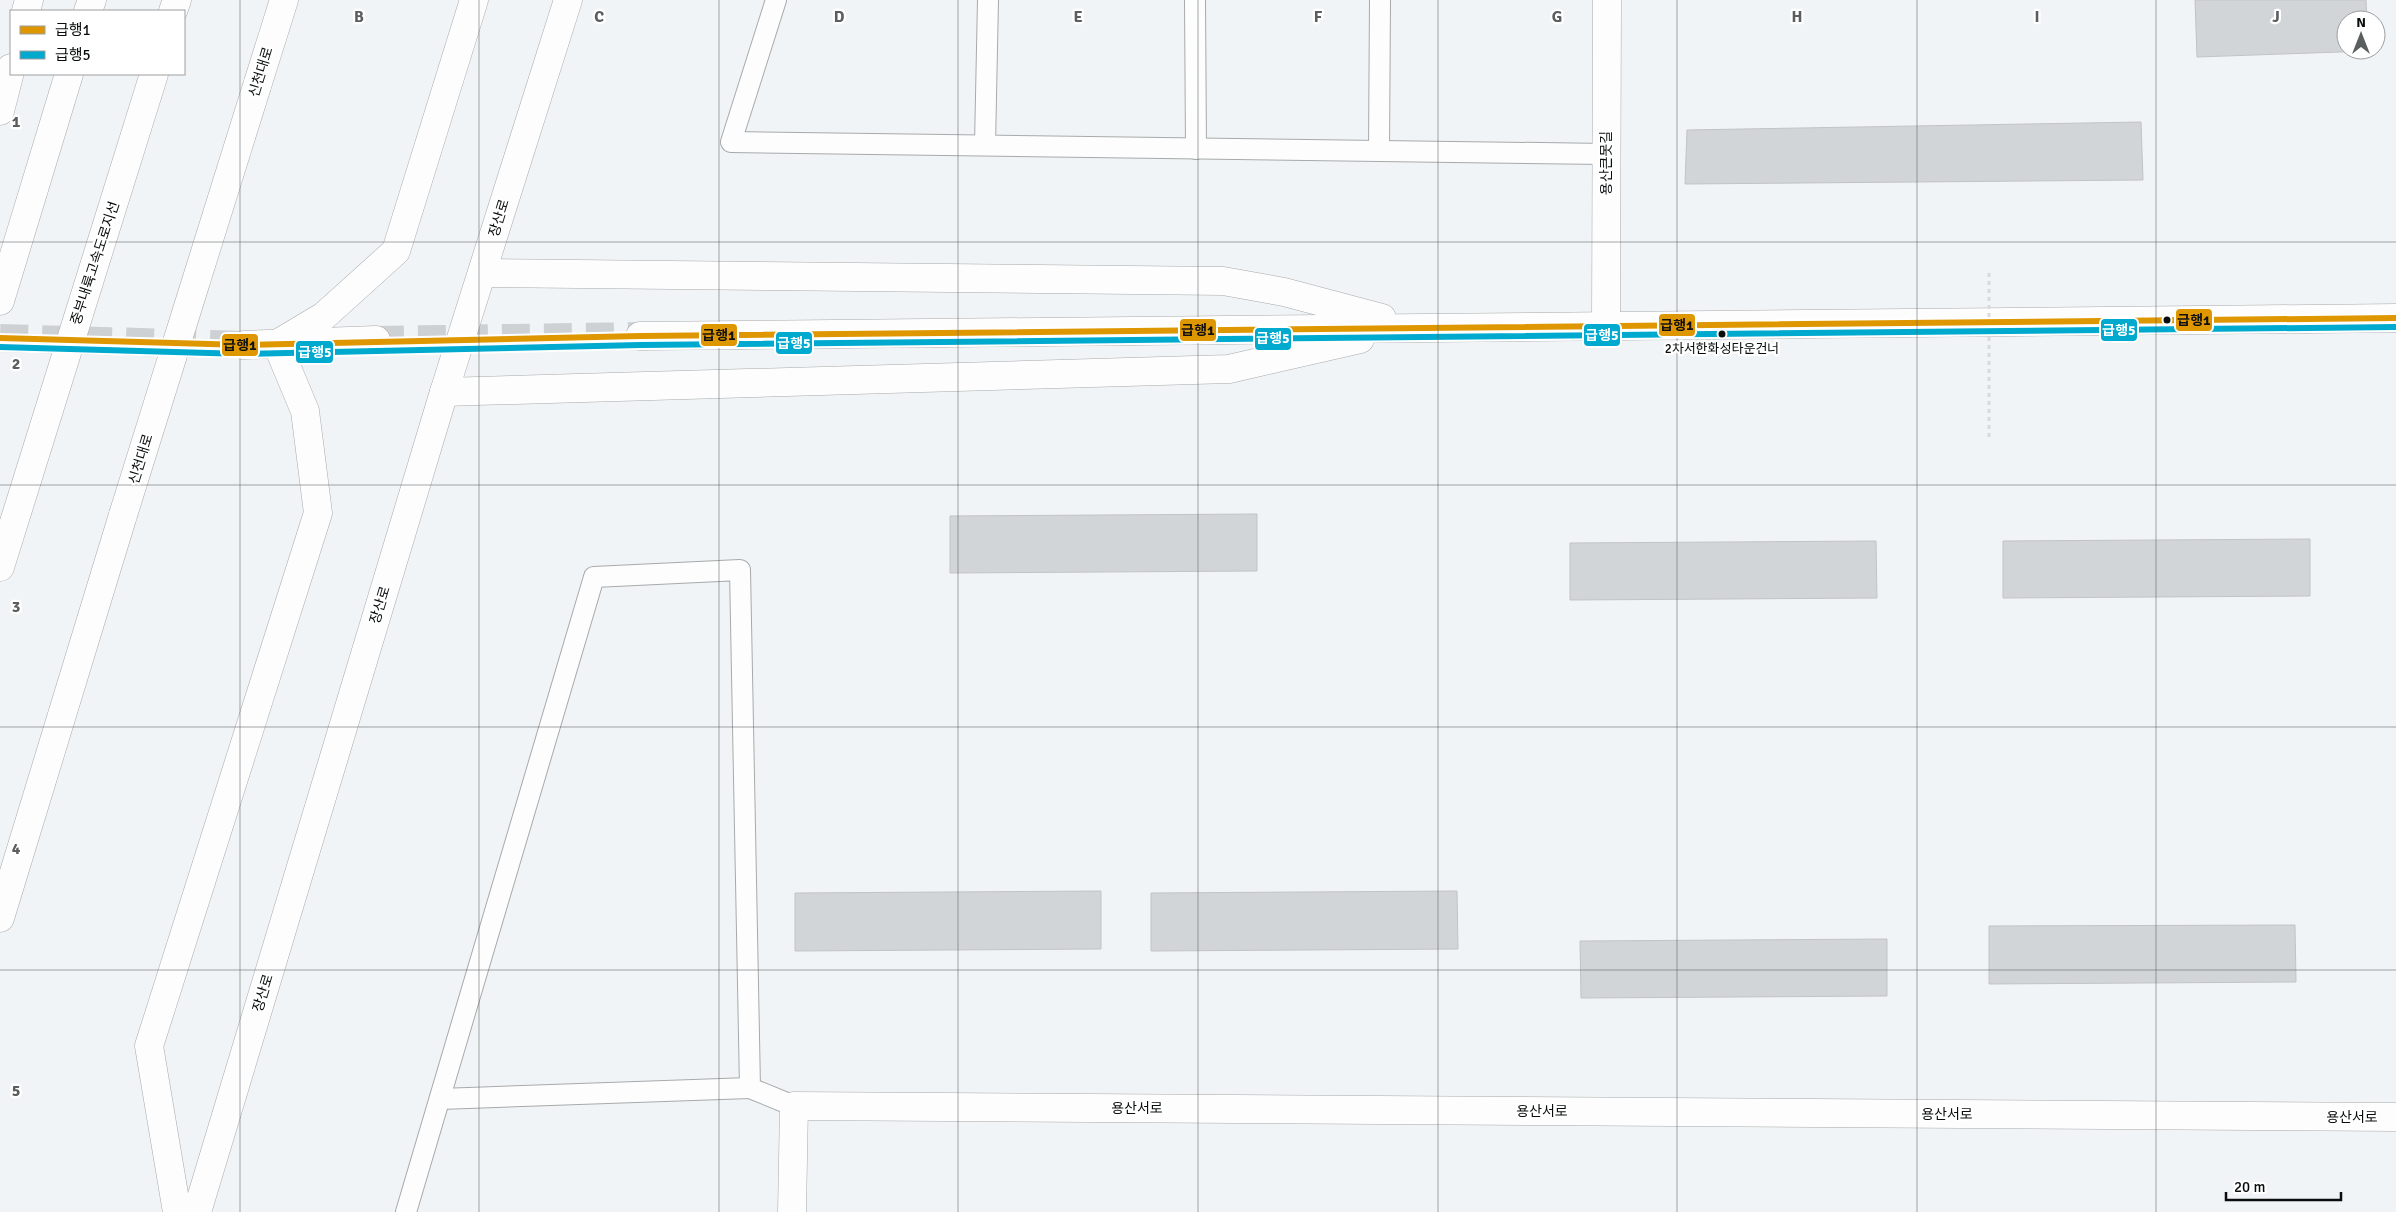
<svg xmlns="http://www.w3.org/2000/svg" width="2396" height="1212" viewBox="0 0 2396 1212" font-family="Signika,'Noto Sans KR',sans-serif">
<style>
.building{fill:#d2d5d7;stroke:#c1c3c5}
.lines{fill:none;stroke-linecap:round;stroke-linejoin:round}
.secondary-tunnel{stroke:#ced1d3;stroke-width:28;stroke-dasharray:28 14;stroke-linecap:butt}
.service-casing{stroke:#a7aaab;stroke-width:22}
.minor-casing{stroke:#a7aaab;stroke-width:29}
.tertiary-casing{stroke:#a7aaab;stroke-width:29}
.secondary-casing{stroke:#a7aaab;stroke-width:29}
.trunk-casing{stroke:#a7aaab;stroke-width:29}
.motorway-casing{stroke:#a7aaab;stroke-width:29}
.service{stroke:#fdfdfe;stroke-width:20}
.minor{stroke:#fdfdfe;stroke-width:28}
.tertiary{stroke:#fdfdfe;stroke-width:28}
.secondary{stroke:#fdfdfe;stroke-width:28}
.trunk{stroke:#fdfdfe;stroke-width:28}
.motorway{stroke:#fdfdfe;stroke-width:28}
.trunk-bridge-casing{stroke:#a7aaab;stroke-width:29;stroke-linecap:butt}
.path-bridge{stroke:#d9dadb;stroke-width:3;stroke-dasharray:4 4;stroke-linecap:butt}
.trunk-bridge{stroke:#fdfdfe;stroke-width:28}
.bus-1-casing{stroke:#fff;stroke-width:10}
.bus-2-casing{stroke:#fff;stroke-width:10}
.bus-1{stroke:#df9701;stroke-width:6}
.bus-2{stroke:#00a9ce;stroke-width:6}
.grid{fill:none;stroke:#5b5e5f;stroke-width:1;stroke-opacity:0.55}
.bus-dot{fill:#0a0d0e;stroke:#fff;stroke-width:2}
.labels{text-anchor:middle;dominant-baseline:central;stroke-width:4.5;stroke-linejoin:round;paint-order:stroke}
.bus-label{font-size:13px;fill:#0a0d0e;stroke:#fff}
.street-label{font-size:14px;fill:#0a0d0e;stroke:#fff}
.grid-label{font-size:16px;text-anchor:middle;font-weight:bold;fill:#5b5e5f;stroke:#fff;stroke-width:4.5;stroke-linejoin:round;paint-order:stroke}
.line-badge{stroke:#fff;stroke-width:2}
.badge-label{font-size:14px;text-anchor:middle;font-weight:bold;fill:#fff}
.pale-badge-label{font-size:14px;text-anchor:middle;font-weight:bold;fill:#111}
</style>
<rect width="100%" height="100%" fill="#f1f4f6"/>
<g class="building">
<polygon points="2195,0 2366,0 2367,20 2346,20 2346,50 2368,51 2197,57"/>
<polygon points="2141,122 2143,180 1685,184 1687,130"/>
<polygon points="1257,514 1257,571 950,573 950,516"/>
<polygon points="2310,539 2310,596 2003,598 2003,541"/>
<polygon points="1876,541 1877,598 1570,600 1570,543"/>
<polygon points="1101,891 1101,949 795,951 795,893"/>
<polygon points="1457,891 1458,949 1151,951 1151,893"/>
<polygon points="2295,925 2296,982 1989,984 1989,926"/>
<polygon points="1887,939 1887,996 1581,998 1580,941"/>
</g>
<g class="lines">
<g class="secondary-tunnel">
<polyline points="0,338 244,345"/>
<polyline points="376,340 640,336"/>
</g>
<g class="service-casing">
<g id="service">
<polyline points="776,0 731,142 1606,154"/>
<polyline points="1195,0 1196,149"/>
<polyline points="985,145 988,0"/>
<polyline points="1379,150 1380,0"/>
<polyline points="440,1099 750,1088"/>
<polyline points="406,1212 594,577 740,570 750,1088 794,1106"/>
</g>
</g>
<g class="minor-casing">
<g id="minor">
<polyline points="1606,325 1607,0"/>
<polyline points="792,1212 794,1106 2396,1117"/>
</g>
</g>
<g class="tertiary-casing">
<polyline id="tertiary" points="197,1212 444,392"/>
</g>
<g class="secondary-casing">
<g id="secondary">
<polyline points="568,0 444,392 1229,369 1360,339"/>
<polyline points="482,273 1223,281 1284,292 1382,318"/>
<polyline points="640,336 2396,318"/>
<polyline points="244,345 376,340"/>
<polyline points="177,1212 149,1046 318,513 305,411 277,344 324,316 396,251 474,0"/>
</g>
</g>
<g class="trunk-casing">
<g id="trunk">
<polyline points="26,11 29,0"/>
<polyline points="257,86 284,0"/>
<polyline points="0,111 11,68"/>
<polyline points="0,918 123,515"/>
</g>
</g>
<g class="motorway-casing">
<g id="motorway">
<polyline points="88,11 92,0"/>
<polyline points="173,11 177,0"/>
<polyline points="0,301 69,74"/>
<polyline points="0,567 154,74"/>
</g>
</g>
<use href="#service" class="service"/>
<use href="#minor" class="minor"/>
<use href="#tertiary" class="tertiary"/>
<use href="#secondary" class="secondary"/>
<use href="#trunk" class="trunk"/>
<use href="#motorway" class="motorway"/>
<g class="trunk-bridge-casing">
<polyline id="trunk-bridge" points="123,515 257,86"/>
</g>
<polyline class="path-bridge" points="1989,273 1989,440"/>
<use href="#trunk-bridge" class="trunk-bridge"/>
<g class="bus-1-casing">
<polyline id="bus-1" points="0,338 244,345 640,336 2396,318"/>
</g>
<g class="bus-2-casing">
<polyline id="bus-2" points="0,347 244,354 640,345 2396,327"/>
</g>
<use href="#bus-1" class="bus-1"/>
<use href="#bus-2" class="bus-2"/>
</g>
<path class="grid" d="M240 0V1212M479 0V1212M719 0V1212M958 0V1212M1198 0V1212M1438 0V1212M1677 0V1212M1917 0V1212M2156 0V1212M0 242H2396M0 485H2396M0 727H2396M0 970H2396"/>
<g class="bus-dot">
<circle cx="2167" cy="320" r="4.5"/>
<circle cx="1722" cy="334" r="4.5"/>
</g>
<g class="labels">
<g class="bus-label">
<text x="1722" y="349">2차서한화성타운건너</text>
</g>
<g class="street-label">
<text transform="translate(261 72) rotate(-73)">신천대로</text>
<text transform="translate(1606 163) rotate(-90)">용산큰못길</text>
<text transform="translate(499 218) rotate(-73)">장산로</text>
<text transform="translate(95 263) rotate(-72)">중부내륙고속도로지선</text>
<text transform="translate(141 459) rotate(-73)">신천대로</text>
<text transform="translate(380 605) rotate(-73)">장산로</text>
<text transform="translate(263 993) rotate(-73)">장산로</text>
<text x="1137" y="1108">용산서로</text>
<text x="1542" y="1111">용산서로</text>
<text x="1947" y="1114">용산서로</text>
<text x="2352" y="1117">용산서로</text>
</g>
</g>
<g class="grid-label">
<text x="359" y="22">B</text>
<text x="599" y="22">C</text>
<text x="839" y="22">D</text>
<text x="1078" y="22">E</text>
<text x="1318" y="22">F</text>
<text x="1557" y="22">G</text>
<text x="1797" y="22">H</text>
<text x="2037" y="22">I</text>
<text x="2276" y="22">J</text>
<text x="16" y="127">1</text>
<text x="16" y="369">2</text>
<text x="16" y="612">3</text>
<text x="16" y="854">4</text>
<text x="16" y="1096">5</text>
</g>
<g class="line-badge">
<rect x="2175" y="308" width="38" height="24" rx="5" fill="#df9701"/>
<rect x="1658" y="313" width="38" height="24" rx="5" fill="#df9701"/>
<rect x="2100" y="318" width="38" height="24" rx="5" fill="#00a9ce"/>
<rect x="1179" y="318" width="38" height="24" rx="5" fill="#df9701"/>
<rect x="1583" y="323" width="38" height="24" rx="5" fill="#00a9ce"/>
<rect x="700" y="323" width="38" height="24" rx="5" fill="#df9701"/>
<rect x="1254" y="327" width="38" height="24" rx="5" fill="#00a9ce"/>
<rect x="775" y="331" width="38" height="24" rx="5" fill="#00a9ce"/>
<rect x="221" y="333" width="38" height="24" rx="5" fill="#df9701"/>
<rect x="295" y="340" width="39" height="24" rx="5" fill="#00a9ce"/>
</g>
<g class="badge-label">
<text x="2119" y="335">급행5</text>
<text x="1602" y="340">급행5</text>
<text x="1273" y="343">급행5</text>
<text x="794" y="348">급행5</text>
<text x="315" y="357">급행5</text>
</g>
<g class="pale-badge-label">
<text x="2194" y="325">급행1</text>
<text x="1677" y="330">급행1</text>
<text x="1198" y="335">급행1</text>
<text x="719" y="340">급행1</text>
<text x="240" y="350">급행1</text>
</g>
<rect x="10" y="10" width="175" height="65" fill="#ffffff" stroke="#9d9e9f"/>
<rect x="20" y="26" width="25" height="8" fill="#df9701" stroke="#9d9e9f"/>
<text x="55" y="35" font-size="15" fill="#0a0d0e">급행1</text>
<rect x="20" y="51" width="25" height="8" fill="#00a9ce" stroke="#9d9e9f"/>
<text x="55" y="60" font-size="15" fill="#0a0d0e">급행5</text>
<g transform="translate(2361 35)"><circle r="24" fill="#ffffff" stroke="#9d9e9f"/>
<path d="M0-4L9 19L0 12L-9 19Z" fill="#5b5e5f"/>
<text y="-8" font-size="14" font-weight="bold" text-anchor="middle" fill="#0a0d0e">N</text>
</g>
<path d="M2226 1192v8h115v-8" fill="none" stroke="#0a0d0e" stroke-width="2.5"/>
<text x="2234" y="1192" font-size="15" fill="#0a0d0e" stroke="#ffffff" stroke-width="4" paint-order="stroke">20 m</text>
</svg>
